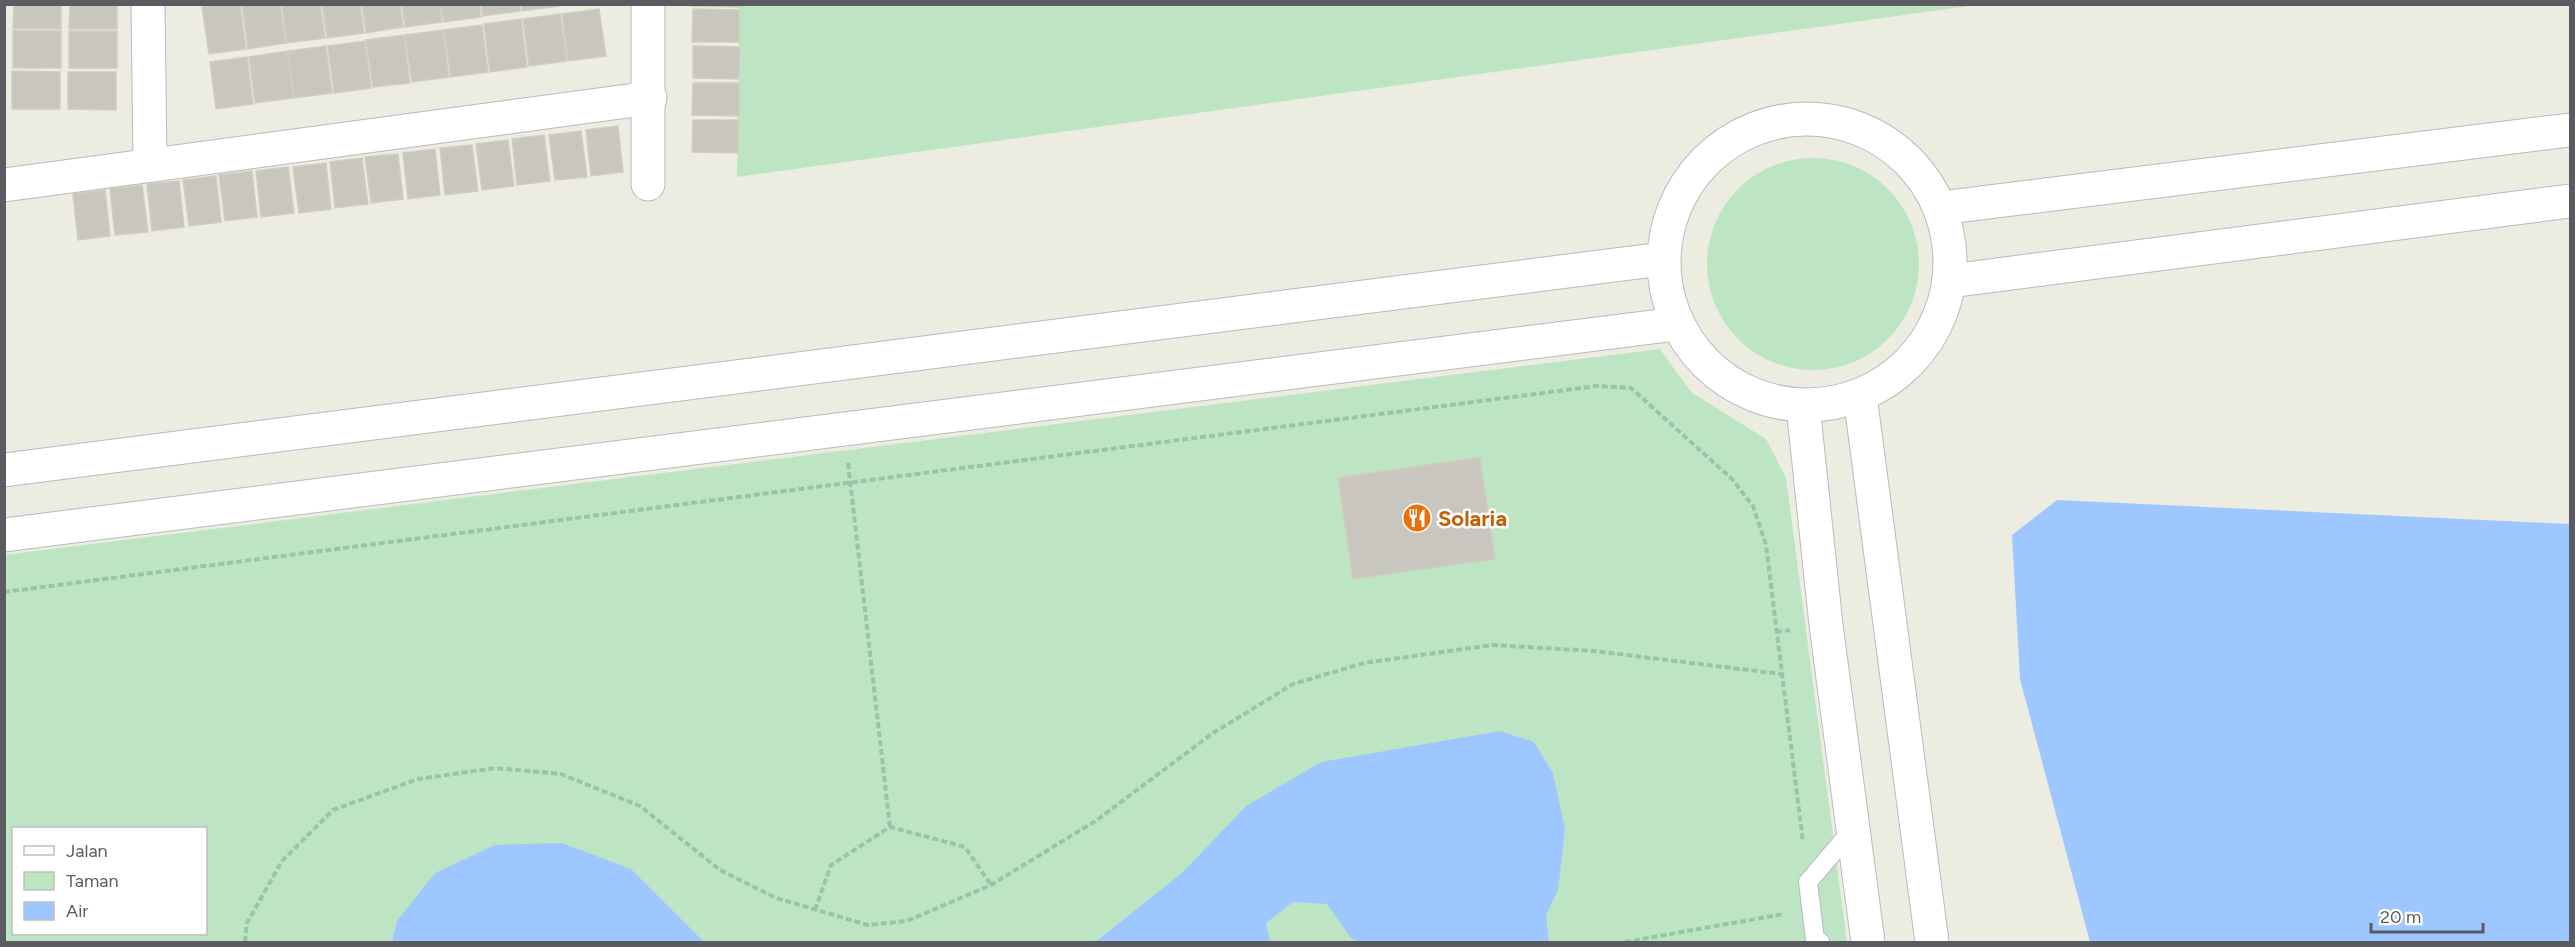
<svg xmlns="http://www.w3.org/2000/svg" width="2575" height="947" viewBox="0 0 2575 947" font-family="Figtree,sans-serif">
<style>
.green{fill:#bde5c3;fill-rule:evenodd}
.water{fill:#9fc7ff}
.building{fill:#c8c6be;stroke:#d1cebf;stroke-width:1.5}
.lines{fill:none;stroke-linecap:round;stroke-linejoin:round}
.lane-casing{stroke:#b9bac0;stroke-width:20}
.street-casing{stroke:#b9bac0;stroke-width:35}
.path{stroke:#96c5aa;stroke-width:4;stroke-dasharray:6 3;stroke-linecap:butt}
.lane{stroke:#fff;stroke-width:18}
.street{stroke:#fff;stroke-width:33}
.labels{text-anchor:middle;dominant-baseline:central;stroke-width:5;stroke-linejoin:round;paint-order:stroke}
.food-label{font-size:22px;font-weight:bold;fill:#c56008;stroke:#fff;text-anchor:start}
</style>
<rect width="100%" height="100%" fill="#edece1"/>
<g class="green">
<polygon points="739,5 1976,5 737,177"/>
<circle cx="1813" cy="264" r="106"/>
<path d="M1660 349 1691 392 1766 439 1786 478 1847 942H5L4 555ZM14 828H206V934H14Z"/>
</g>
<g class="water">
<polygon points="2057,500 2570,524 2570,942 2090,942 2020,679 2012,535"/>
<polygon points="1500,731 1534,742 1553,773 1565,829 1558,890 1546,915 1549,942 1359,942 1350,937 1327,904 1293,902 1266,923 1270,942 1091,942 1098,940 1183,872 1246,806 1321,762"/>
<polygon points="562,843 631,869 704,942 392,942 397,921 435,873 495,845"/>
</g>
<g class="building">
<polygon points="14,4 61,4 61,29 13,28"/>
<polygon points="70,4 117,4 117,29 69,29"/>
<polygon points="220,4 240,4 246,49 209,54 202,7"/>
<polygon points="242,4 280,4 286,43 248,49"/>
<polygon points="282,4 320,4 325,38 287,43"/>
<polygon points="322,4 360,4 364,33 327,38"/>
<polygon points="362,4 400,4 403,27 366,33"/>
<polygon points="402,4 440,4 442,22 405,27"/>
<polygon points="441,4 479,4 481,17 444,22"/>
<polygon points="481,4 519,4 520,11 483,16"/>
<polygon points="521,4 559,4 559,6 522,11"/>
<polygon points="692,4 739,4 739,7 692,6"/>
<polygon points="599,9 606,56 568,61 562,14"/>
<polygon points="693,9 739,10 739,42 692,42"/>
<polygon points="560,14 567,61 529,66 523,19"/>
<polygon points="521,19 527,67 490,72 484,24"/>
<polygon points="482,25 488,72 451,77 444,30"/>
<polygon points="13,30 61,31 61,68 13,68"/>
<polygon points="443,30 449,77 412,82 405,35"/>
<rect x="69" y="31" width="48" height="37"/>
<polygon points="404,35 410,83 373,87 366,40"/>
<polygon points="365,41 371,88 334,93 328,46"/>
<polygon points="326,46 332,93 294,98 288,51"/>
<polygon points="693,46 740,47 739,79 693,78"/>
<polygon points="287,51 293,98 255,103 249,57"/>
<polygon points="247,57 253,104 216,109 210,62"/>
<polygon points="12,71 60,72 60,109 12,109"/>
<polygon points="68,72 116,72 116,110 68,109"/>
<polygon points="693,83 739,83 739,116 692,115"/>
<polygon points="693,120 739,120 738,153 692,152"/>
<polygon points="618,126 623,172 591,176 586,130"/>
<polygon points="581,131 587,177 555,180 549,135"/>
<polygon points="544,135 550,181 517,185 512,139"/>
<polygon points="508,140 514,186 482,190 476,144"/>
<polygon points="472,145 478,191 445,195 440,148"/>
<polygon points="435,149 440,195 408,199 403,153"/>
<polygon points="398,154 403,199 371,203 365,157"/>
<polygon points="362,158 368,204 335,208 330,162"/>
<polygon points="326,163 331,209 299,213 293,167"/>
<polygon points="288,167 294,213 261,217 256,171"/>
<polygon points="252,171 257,217 225,221 219,175"/>
<polygon points="216,176 221,222 189,226 183,180"/>
<polygon points="179,181 184,227 152,231 147,184"/>
<polygon points="142,185 148,232 115,235 110,189"/>
<polygon points="105,190 110,236 78,240 73,194"/>
<polygon points="1480,457 1495,559 1353,579 1338,478"/>
</g>
<g class="lines">
<g class="lane-casing">
<polyline id="lane" points="1820,942 1815,939 1808,882 1853,829"/>
</g>
<g class="street-casing">
<g id="street">
<polyline points="148,4 150,165"/>
<circle cx="1807" cy="262" r="143"/>
<polyline points="648,184 648,4"/>
<polyline points="4,185 650,98"/>
<polyline points="1940,208 2570,130"/>
<polyline points="1950,281 2570,201"/>
<polyline points="1860,396 1932,942"/>
<polyline points="1803,406 1826,625 1868,942"/>
<polyline points="4,470 1662,259"/>
<polyline points="4,535 1676,324"/>
</g>
</g>
<g class="path">
<polyline points="848,463 890,827"/>
<polyline points="4,592 1597,386 1631,388 1732,479 1753,506 1766,545 1803,842"/>
<polyline points="1776,632 1790,630"/>
<polyline points="815,910 831,865 890,827 965,847 991,885"/>
<polyline points="245,942 247,923 282,861 333,810 418,779 495,768 561,774 640,806 720,870 776,898 868,925 907,921 991,885 1097,820 1213,733 1293,684 1364,663 1492,645 1594,651 1781,674"/>
<polyline points="1625,942 1784,914"/>
</g>
<use href="#lane" class="lane"/>
<use href="#street" class="street"/>
</g>
<defs>
<g id="restaurant-disc" transform="scale(1.5)"><circle r="9.5" fill="#e8710a" stroke="#fff"/><path d="M-5-6h1v4h1v-4h1v4h1v-4h1v5L-1.5 .5V6h-2V.5L-5-1ZM5-6V6H3V1.5H1.5Q1.5-4 5-6Z" fill="#fff"/></g>
</defs>
<g fill-rule="evenodd">
<use href="#restaurant-disc" x="1417" y="518"/>
</g>
<g class="labels">
<g class="food-label">
<text x="1438" y="518">Solaria</text>
</g>
</g>
<rect width="2575" height="947" fill="none" stroke="#5a5c62" stroke-width="12"/>
<rect x="12" y="827" width="195" height="108" fill="#ffffff" stroke="#bdbec0" stroke-width="1.5"/>
<rect x="24" y="846" width="30" height="9" fill="#ffffff" stroke="#bdbec0" stroke-width="1.5"/>
<text x="66" y="857" font-size="18" fill="#5a5c62">Jalan</text>
<rect x="24" y="872" width="30" height="18" fill="#bde5c3" stroke="#bdbec0" stroke-width="1.5"/>
<text x="66" y="887" font-size="18" fill="#5a5c62">Taman</text>
<rect x="24" y="902" width="30" height="18" fill="#9fc7ff" stroke="#bdbec0" stroke-width="1.5"/>
<text x="66" y="917" font-size="18" fill="#5a5c62">Air</text>
<path d="M2371 923v9h112v-9" fill="none" stroke="#5a5c62" stroke-width="3"/>
<text x="2380" y="923" font-size="18" fill="#5a5c62" stroke="#ffffff" stroke-width="4.5" paint-order="stroke">20 m</text>
</svg>
